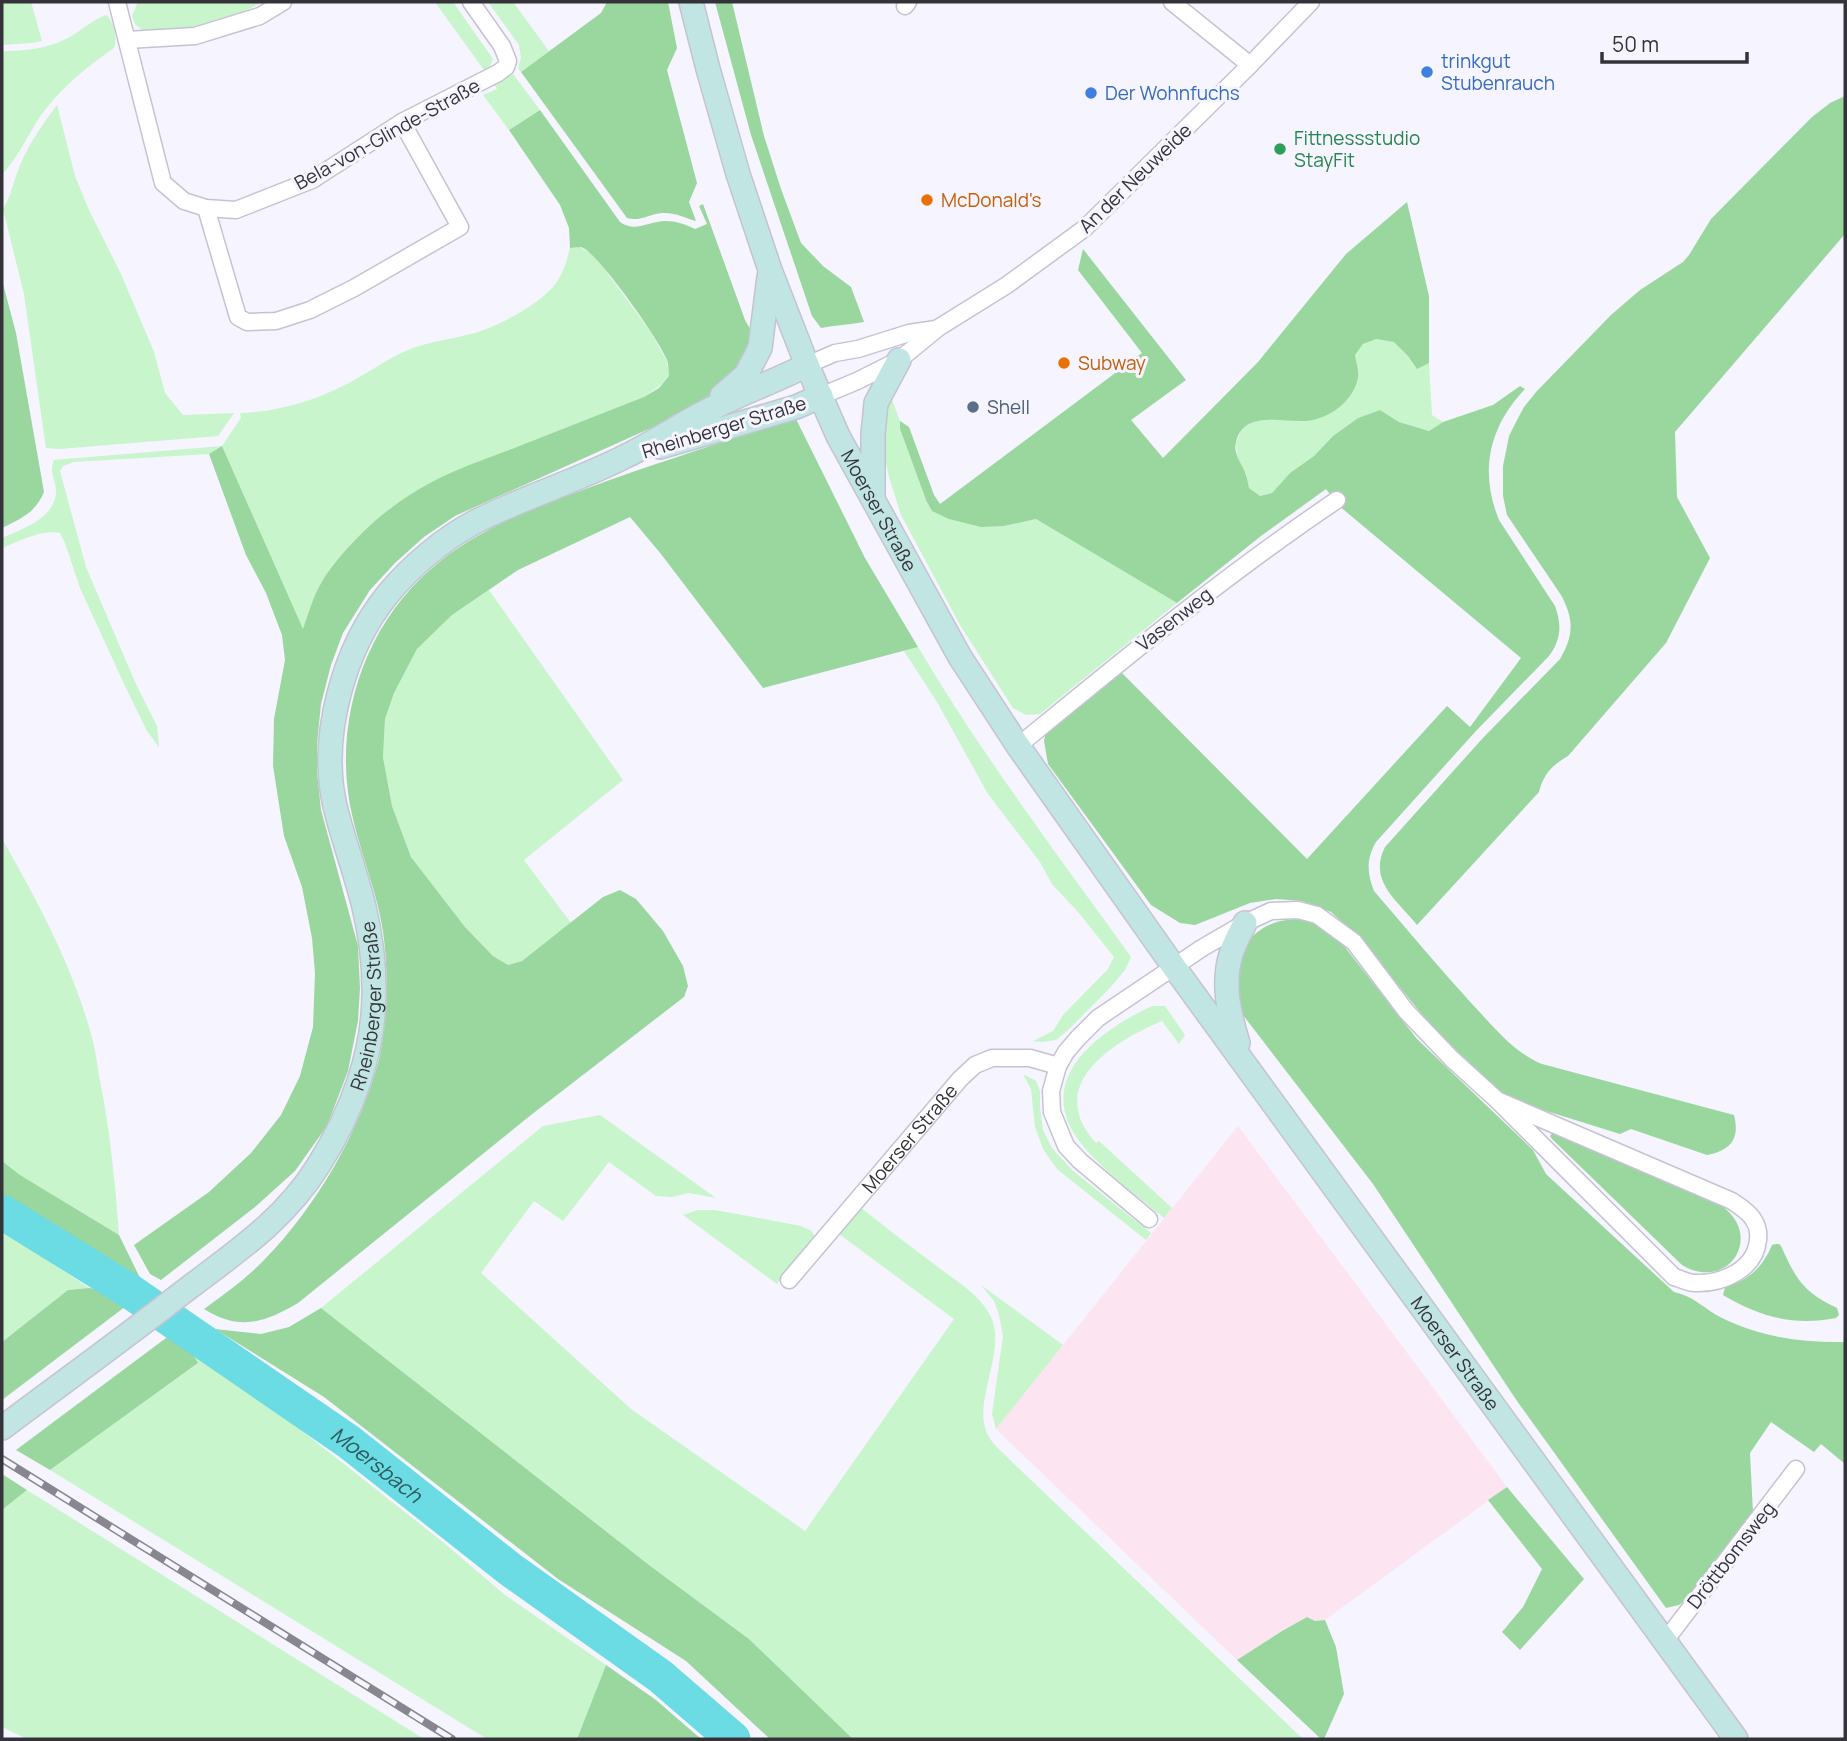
<svg xmlns="http://www.w3.org/2000/svg" width="1847" height="1741" viewBox="0 0 1847 1741" font-family="Manrope,sans-serif">
<style>
.commercial{fill:#fce4f0}
.green{fill:#c8f5cb}
.forest{fill:#99d79e}
.lines{fill:none;stroke-linecap:round;stroke-linejoin:round}
.river{stroke:#6bdbe4;stroke-width:35}
.minor-casing{stroke:#c5c3d3;stroke-width:19}
.secondary-casing{stroke:#c5c3d3;stroke-width:26}
.minor{stroke:#fff;stroke-width:16}
.secondary{stroke:#c1e5e3;stroke-width:23}
.rail-casing{stroke:#88868e;stroke-width:8}
.rail{stroke:#f6f4fe;stroke-width:5;stroke-dasharray:16;stroke-linecap:butt}
.shop-dot{fill:#3f7fe0;stroke:#f6f4fe;stroke-width:2.5}
.leisure-dot{fill:#2e9e5b;stroke:#f6f4fe;stroke-width:2.5}
.food-dot{fill:#e8710a;stroke:#f6f4fe;stroke-width:2.5}
.service-dot{fill:#5c6f8a;stroke:#f6f4fe;stroke-width:2.5}
.labels{text-anchor:middle;dominant-baseline:central;stroke-width:6;stroke-linejoin:round;paint-order:stroke}
.shop-label{font-size:19px;fill:#366cbe;stroke:#f6f4fe;text-anchor:start}
.street-label{font-size:19px;fill:#343339;stroke:#f6f4fe}
.leisure-label{font-size:19px;fill:#27864d;stroke:#f6f4fe;text-anchor:start}
.food-label{font-size:19px;fill:#c56008;stroke:#f6f4fe;text-anchor:start}
.service-label{font-size:19px;fill:#4e5e75;stroke:#f6f4fe;text-anchor:start}
.water-label{font-size:21px;font-style:italic;fill:#2b5c60;stroke:#f6f4fe}
</style>
<rect width="100%" height="100%" fill="#f6f4fe"/>
<polygon class="commercial" points="1238,1126 1507,1487 1325,1620 1315,1621 1307,1617 1281,1631 1237,1660 996,1429"/>
<g class="green">
<polygon points="2,2 31,2 42,41 32,43 2,45"/>
<polygon points="138,2 263,2 245,11 215,20 209,27 143,31 135,24 132,16"/>
<polygon points="435,2 453,2 493,59 490,66 484,70"/>
<polygon points="488,2 513,2 549,51 521,72 518,68 521,58 519,45"/>
<path d="M106 15C114 20 118 39 114 48 86 67 61 88 41 115 28 135 18 157 2 175V51C24 51 47 49 68 38 81 31 92 20 106 15Z"/>
<polygon points="513,74 540,110 509,130 483,95 497,89 494,84"/>
<path d="M57 105 75 176 89 210 121 274 154 352 165 393 183 415 234 413 218 436 59 449 46 448 24 294 3 209C11 197 13 182 19 168 28 145 42 125 57 105Z"/>
<path d="M580 247 590 253 600 263 650 331 667 361 669 376 662 384 644 397C606 412 567 427 529 442 452 472 373 504 326 576 315 592 309 611 303 630L222 446 209 454 74 462 63 466 60 471 86 567 135 682 157 726 159 747 147 731 125 686 80 588 65 543 60 533C41 529 19 541 2 548V538C22 529 54 519 56 493 57 480 48 475 54 460L222 446 241 418 240 413C278 412 314 401 347 384 368 373 387 359 408 350 430 341 453 339 475 333 499 326 542 303 556 283 564 272 567 260 570 248Z"/>
<polygon points="1376,339 1395,342 1408,356 1417,368 1429,363 1432,415 1443,422 1429,431 1399,422 1380,410 1358,418 1333,436 1314,456 1290,473 1272,493 1260,496 1249,488 1246,473 1237,458 1236,443 1242,428 1255,420 1313,420 1358,377 1355,355 1363,344"/>
<polygon points="892,400 900,421 900,429 926,500 1004,526 1036,519 1177,603 1040,714 1026,715 1013,708 960,625 901,515 889,477 881,442 885,403"/>
<polygon points="489,590 623,780 524,860 571,923 522,961 508,965 493,956 465,927 411,857 392,806 383,757 385,719 394,693 417,649 452,615"/>
<path d="M918 647C982 755 1058 855 1131 957L1125 970 1109 989 1067 1031 1056 1040 1043 1042 1033 1041 1053 1031 1063 1015 1108 969 1114 957 1079 913 1052 884 1040 862 988 794 937 702 904 651Z"/>
<path d="M2 839C37 900 72 965 91 1034 95 1047 97 1062 99 1076 110 1129 115 1181 119 1235L20 1175 2 1161Z"/>
<path d="M1152 1006H1165L1185 1035 1179 1044 1162 1021C1129 1035 1070 1066 1078 1110 1080 1123 1088 1134 1096 1143L1099 1141 1172 1208 1164 1218C1136 1194 1084 1158 1069 1124 1044 1068 1109 1026 1152 1006Z"/>
<polygon points="1023,1074 1036,1081 1040,1091 1040,1107 1043,1130 1052,1148 1073,1171 1151,1233 1146,1240 1057,1169 1043,1149 1035,1127 1031,1089"/>
<path d="M600 1115 716 1198 689 1193 672 1197 656 1196 609 1162 563 1221 534 1201 481 1273 631 1409 805 1531 954 1319 839 1234 861 1208C887 1228 912 1248 938 1267 956 1281 979 1294 990 1315 1009 1351 969 1404 989 1437 994 1446 1004 1453 1011 1461L1303 1739H853L749 1639 649 1565 321 1308 543 1126Z"/>
<polygon points="698,1210 715,1210 801,1226 812,1231 815,1238 777,1284 683,1215"/>
<polygon points="2,1230 89,1288 68,1290 2,1342"/>
<polygon points="981,1285 1063,1345 996,1429 992,1414 1003,1336 999,1315 994,1301"/>
<polygon points="190,1350 233,1378 330,1453 444,1543 505,1595 606,1665 577,1739 487,1739 50,1470 197,1364"/>
<polygon points="27,1490 424,1739 27,1739 2,1727 2,1510"/>
</g>
<g class="forest">
<path d="M607 2H668L677 48 667 70 697 183 689 202 696 221C685 218 675 212 662 213 650 214 639 222 627 218L521 72 601 13Z"/>
<path d="M715 2H732L764 136 781 189 801 243 823 266 851 287 864 322C849 325 835 325 821 328L812 316 751 135Z"/>
<path d="M1845 96V234L1675 432 1677 497 1710 558 1666 643 1568 756C1552 765 1543 775 1539 792L1417 925C1397 900 1368 881 1385 847L1482 739 1560 659C1574 635 1574 619 1561 595L1507 515 1503 496V466L1509 436 1516 422 1524 407 1536 392 1611 315 1640 290 1683 262 1689 255 1711 219 1812 117 1830 103Z"/>
<path d="M540 110 620 222C635 233 649 221 666 221 676 221 685 224 695 229L707 224 699 206 703 204 745 320 753 334 751 348 725 388 680 415 455 516 424 537 395 563 370 590 343 633 331 665 321 704 317 744V772L321 810 358 946 360 988 358 1021 348 1071 327 1126 295 1171 255 1207 161 1280 150 1274 134 1245 209 1192 251 1153 281 1115 300 1076 313 1027 315 973 312 938 302 887 284 836 273 766 274 719 285 660 282 635 266 593 246 555 209 454 222 446 303 629C309 611 315 591 326 575 352 538 390 504 430 483 458 468 489 458 519 446 561 430 602 413 644 397L659 388 669 376C668 371 669 364 667 360 660 341 597 251 581 247 580 247 571 248 570 248L569 228 560 205 509 130Z"/>
<path d="M1407 202 1429 296V363L1417 369 1408 356 1394 342 1376 339 1363 344 1355 355C1356 362 1359 370 1358 377 1355 398 1333 416 1313 420 1289 425 1244 407 1236 442 1233 454 1241 462 1245 472 1247 477 1248 483 1249 488L1260 496 1272 493 1290 473 1314 456 1333 436 1358 418 1380 410 1399 422 1429 431 1443 422 1493 405 1520 386 1525 389C1489 427 1479 471 1499 520L1555 606C1562 625 1561 640 1549 656L1475 732 1376 842C1366 859 1367 873 1374 891 1407 929 1439 968 1473 1005 1494 1027 1513 1052 1542 1064L1734 1115C1740 1139 1731 1150 1707 1155L1631 1129 1620 1134 1527 1105 1507 1096 1495 1087 1432 1027 1361 939 1331 912 1302 901 1276 899 1250 903 1195 925 1180 923 1151 905 1048 764 1044 741 1047 726 1121 672 1307 859 1447 706 1470 727 1521 658 1338 505 1326 489 1261 536 1177 603 1036 519 1004 526 981 527 949 519 932 511 926 500 900 429V421L909 427 934 495 940 504 1142 353 1078 270 1083 249 1186 380 1131 420 1163 458 1258 362 1346 254Z"/>
<path d="M2 280 16 333 44 492C36 512 21 519 2 528Z"/>
<path d="M796 419 865 558 918 647 763 688 661 554 630 517 518 570 452 615 417 649 394 693 385 719 383 757 392 806 411 857 465 927 493 956 508 965 522 961 603 897 620 890 636 899 663 931 683 966 688 986 684 997 531 1115 298 1303C264 1323 239 1331 204 1309 225 1294 247 1278 265 1259 316 1207 361 1130 379 1059 387 1025 388 984 385 949 382 904 363 862 353 819 331 730 361 629 431 569 475 530 534 508 588 488 653 464 720 444 785 420Z"/>
<path d="M1296 919 1314 923 1337 937 1417 1039 1533 1150 1546 1174 1674 1292C1694 1296 1704 1309 1722 1318 1760 1337 1803 1343 1845 1342V1464L1821 1444 1814 1452 1771 1422 1750 1453 1753 1513 1695 1593 1679 1605 1666 1608 1517 1401 1373 1184 1246 1019C1243 1015 1239 1010 1237 1005 1226 972 1241 935 1274 923 1281 920 1289 920 1296 919Z"/>
<path d="M1554 1131 1722 1206C1765 1238 1726 1292 1682 1265L1552 1139 1550 1136Z"/>
<polygon points="2,1161 20,1175 119,1235 142,1282 11,1202 2,1195"/>
<path d="M1776 1244H1779L1781 1246C1796 1279 1803 1292 1837 1308L1839 1315 1836 1318C1793 1326 1760 1317 1723 1295L1725 1287C1748 1281 1763 1267 1772 1245Z"/>
<polygon points="89,1288 111,1291 130,1303 2,1400 2,1342 68,1290"/>
<polygon points="321,1308 649,1565 749,1639 853,1739 770,1739 686,1661 558,1579 324,1397 215,1329 261,1334 289,1327"/>
<polygon points="174,1332 182,1337 198,1363 50,1470 16,1450"/>
<polygon points="2,1474 27,1490 2,1510"/>
<polygon points="1507,1487 1584,1579 1520,1650 1502,1632 1523,1607 1542,1569 1488,1500"/>
<polygon points="1307,1617 1315,1621 1325,1620 1336,1647 1344,1694 1324,1739 1321,1739 1237,1660 1282,1631"/>
<polygon points="606,1665 656,1700 701,1739 653,1739 649,1738 641,1739 577,1739"/>
</g>
<g class="lines">
<path class="river" id="s1" d="M2 1212 128 1290 349 1442 511 1570 660 1676 733 1739"/>
<g class="minor-casing">
<g id="minor">
<polyline points="117,2 163,183 184,201 206,208 236,210 312,180 402,122 498,73 506,67 508,61 502,46 471,2"/>
<polyline points="1172,2 1250,65"/>
<polyline points="905,6 908,2"/>
<polyline points="127,40 195,36 260,16 283,2"/>
<polyline points="206,208 238,317 247,322 276,321 310,310 354,288 460,227 402,122"/>
<polyline points="807,365 835,353 858,349 909,333 936,329"/>
<polyline points="821,396 857,381 899,360 938,328 1007,285 1085,228 1250,65 1311,2"/>
<path d="M1018 746C1123 660 1224 576 1337 500"/>
<path d="M1149 1219 1080 1161 1066 1146 1052 1112 1051 1091 1058 1066 1066 1052 1078 1038 1098 1018 1202 948 1245 923 1271 911 1298 910 1317 915 1354 942 1406 1011 1452 1059 1497 1100 1674 1277C1681 1279 1688 1283 1695 1283 1722 1284 1755 1270 1758 1240 1759 1232 1758 1226 1753 1219 1748 1211 1739 1206 1732 1201L1497 1100"/>
<path id="s2" d="M789 1280 960 1079 975 1065 992 1058H1030L1058 1066"/>
<polyline points="1665,1641 1796,1469"/>
</g>
</g>
<g class="secondary-casing">
<g id="secondary">
<path id="s3" d="M691 2 708 69 738 174 770 270 807 365 838 436 960 657 1018 746 1174 967 1736 1739"/>
<polyline points="722,396 746,375 760,348 769,277"/>
<polyline points="660,447 796,407 821,396"/>
<polyline points="873,495 873,434 876,403 899,360"/>
<path d="M1238 1043C1229 1014 1222 984 1231 954 1234 944 1240 933 1245 923"/>
<path id="s4" d="M2 1428C62 1383 123 1339 182 1293 233 1254 284 1221 318 1166 352 1113 375 1051 374 989 374 962 370 932 364 907 356 873 343 840 335 806 319 736 344 648 388 594 411 566 443 539 475 522 524 497 577 481 626 456 653 443 678 426 705 412 738 394 774 382 807 365"/>
</g>
</g>
<use href="#minor" class="minor"/>
<use href="#secondary" class="secondary"/>
<g class="rail-casing">
<polyline id="rail" points="2,1459 452,1739"/>
</g>
<use href="#rail" class="rail"/>
</g>
<g class="shop-dot">
<circle cx="1427" cy="72" r="7"/>
<circle cx="1091" cy="93" r="7"/>
</g>
<circle class="leisure-dot" cx="1280" cy="149" r="7"/>
<g class="food-dot">
<circle cx="927" cy="200" r="7"/>
<circle cx="1064" cy="363" r="7"/>
</g>
<circle class="service-dot" cx="973" cy="407" r="7"/>
<g class="labels">
<g class="shop-label">
<text x="1441" y="61">trinkgut<tspan x="1441" dy="22">Stubenrauch</tspan></text>
<text x="1105" y="93">Der Wohnfuchs</text>
</g>
<g class="street-label">
<text transform="translate(387 134) rotate(-29)">Bela-von-Glinde-Straße</text>
<text transform="translate(1135 178) rotate(-44)">An der Neuweide</text>
<text transform="translate(724 427) rotate(-17)">Rheinberger Straße</text>
<text stroke="none"><textPath href="#s3" startOffset="544">Moerser Straße</textPath></text>
<text transform="translate(1174 619) rotate(-38)">Vasenweg</text>
<text stroke="none"><textPath href="#s4" startOffset="583">Rheinberger Straße</textPath></text>
<text stroke="none"><textPath href="#s2" startOffset="186">Moerser Straße</textPath></text>
<text stroke="none"><textPath href="#s3" startOffset="1566">Moerser Straße</textPath></text>
<text transform="translate(1731 1555) rotate(-52)">Dröttbomsweg</text>
</g>
<g class="leisure-label">
<text x="1294" y="138">Fittnessstudio<tspan x="1294" dy="22">StayFit</tspan></text>
</g>
<g class="food-label">
<text x="941" y="200">McDonald's</text>
<text x="1078" y="363">Subway</text>
</g>
<g class="service-label">
<text x="987" y="407">Shell</text>
</g>
<g class="water-label">
<text stroke="none"><textPath href="#s1" startOffset="452">Moersbach</textPath></text>
</g>
</g>
<rect width="1847" height="1741" fill="none" stroke="#343339" stroke-width="7"/>
<path d="M1602 52v10h145v-10" fill="none" stroke="#343339" stroke-width="3.5"/>
<text x="1612" y="52" font-size="21" fill="#343339" stroke="#f6f4fe" stroke-width="5" paint-order="stroke">50 m</text>
</svg>
